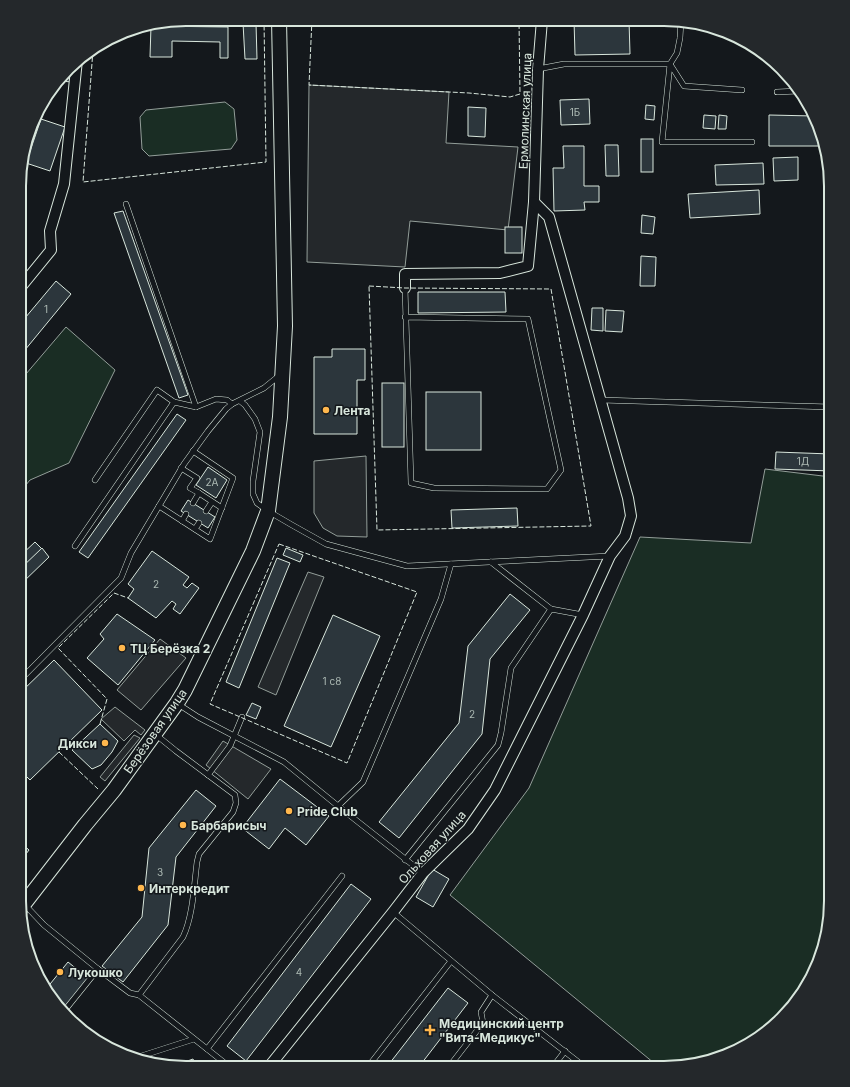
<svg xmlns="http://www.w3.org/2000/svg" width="850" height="1087" viewBox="0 0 850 1087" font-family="Inter,sans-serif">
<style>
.green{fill:#1a2d24;stroke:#939e99}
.parking{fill:#24282b;stroke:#939e99}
.building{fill:#2c363c;stroke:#d8e6dc}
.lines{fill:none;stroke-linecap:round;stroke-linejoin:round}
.lane-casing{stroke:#d8e6dc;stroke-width:6}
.street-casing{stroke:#d8e6dc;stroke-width:12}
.secondary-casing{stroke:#d8e6dc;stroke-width:16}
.lane{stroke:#14181c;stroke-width:5}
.street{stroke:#14181c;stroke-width:10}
.secondary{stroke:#14181c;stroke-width:14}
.fence{stroke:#d8e6dc;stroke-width:1;stroke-dasharray:5 2;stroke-linecap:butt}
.poi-dot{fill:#ffb74d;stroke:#14181c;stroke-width:1.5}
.labels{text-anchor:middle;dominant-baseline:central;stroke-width:3;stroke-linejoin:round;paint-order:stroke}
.number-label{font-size:10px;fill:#adbab4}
.street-label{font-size:12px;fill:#d8e6dc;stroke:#14181c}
.poi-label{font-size:12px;font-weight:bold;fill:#d8e6dc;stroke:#14181c;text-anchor:start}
.rim{fill:none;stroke:#d8e6dc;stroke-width:2}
</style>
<rect width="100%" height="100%" fill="#14181c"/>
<g class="green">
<polygon points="225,102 234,109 237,140 231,149 149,156 142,149 140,117 146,110"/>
<polygon points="66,327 115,370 69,463 30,480 20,492 20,381"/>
<polygon points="765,469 831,477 831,912 822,955 803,994 748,1046 675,1068 660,1068 450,895 529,788 640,537 751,543"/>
</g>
<g class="parking">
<polygon points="309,85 449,92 446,143 518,147 508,230 410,221 405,267 307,262"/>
<polygon points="366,456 367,537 337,536 323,528 314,513 314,461"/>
<polygon points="308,572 324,577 276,695 258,687"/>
<polygon points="160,639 186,658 141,710 117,690"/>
<polygon points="115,707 145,730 141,735 135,730 124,741 101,719"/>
<polygon points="134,735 140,738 105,781 100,777"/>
<polygon points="223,741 271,769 248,799 206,765"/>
</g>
<g class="building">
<polygon points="574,20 629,20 630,54 575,55"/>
<polygon points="243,23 256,23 257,59 245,59"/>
<polygon points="151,26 228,27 228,58 220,58 220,42 172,41 172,57 150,57"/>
<polygon points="73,64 73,82 59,81"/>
<polygon points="589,99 590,124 561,125 560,100"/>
<polygon points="646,105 655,106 654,120 645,119"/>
<polygon points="468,107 486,108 485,137 468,136"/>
<polygon points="704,115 716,116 715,129 703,128"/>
<polygon points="719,115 727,116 726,129 718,129"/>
<polygon points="769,115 814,116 820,131 820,146 769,146"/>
<polygon points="41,119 65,127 50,171 26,163"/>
<rect x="641" y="139" width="12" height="33"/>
<polygon points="605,145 618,145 619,176 606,176"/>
<polygon points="563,146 584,146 584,186 599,186 599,202 584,202 585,210 554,211 553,168 564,168"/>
<polygon points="798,157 798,180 774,181 773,158"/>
<polygon points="763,163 764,184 716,185 715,165"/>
<polygon points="759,190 760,214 690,218 688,194"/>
<polygon points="123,211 188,395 179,398 114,213"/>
<polygon points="642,215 655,217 653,234 641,233"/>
<rect x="505" y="227" width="17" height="26"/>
<polygon points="641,256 656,257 655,286 640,286"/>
<polygon points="56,281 71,294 20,356 20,324"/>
<polygon points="418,292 505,292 506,312 418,313"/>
<polygon points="592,308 603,308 603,331 591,330"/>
<polygon points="606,310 624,311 622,332 605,331"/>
<polygon points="332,349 365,349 365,380 357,380 357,434 314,434 314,357 332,357"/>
<rect x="382" y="383" width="22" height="64"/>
<rect x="426" y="392" width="55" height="58"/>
<polygon points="177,414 186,420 88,558 79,552"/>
<polygon points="776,452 831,454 831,471 775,469"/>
<polygon points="208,467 227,480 216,498 196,485"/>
<polygon points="188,500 215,517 208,528 181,511"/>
<polygon points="517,508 518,526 452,528 451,510"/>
<polygon points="35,542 42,549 20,570 20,556"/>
<polygon points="42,548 49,557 20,585 20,569"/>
<polygon points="286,548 303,555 300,562 283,555"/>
<polygon points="152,551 189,577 183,585 187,588 192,583 199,588 180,614 173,609 176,604 172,601 156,618 128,598 134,589 128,584"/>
<polygon points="277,558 290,563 239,688 226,682"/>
<polygon points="510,594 530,610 490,659 482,734 399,838 379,822 459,723 468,646"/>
<polygon points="117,614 155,640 118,685 87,658 104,639 100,634"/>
<polygon points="333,615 380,636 331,747 284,726"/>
<polygon points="54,660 102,710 30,780 19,769 19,694"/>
<polygon points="252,703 261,707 256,719 246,715"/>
<polygon points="100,724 118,741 112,752 101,765 92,769 72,750"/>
<polygon points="280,779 329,816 306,845 285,828 269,849 242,828"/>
<polygon points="196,790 216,806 176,857 168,925 123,982 102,966 142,917 149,848"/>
<polygon points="19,841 29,850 19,863"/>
<polygon points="432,869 449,879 433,907 416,897"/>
<polygon points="351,884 371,899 246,1061 227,1046"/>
<polygon points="68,962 89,979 65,1010 46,989"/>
<polygon points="448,988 468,1003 418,1068 386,1068"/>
<polygon points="193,1059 197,1068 171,1067"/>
</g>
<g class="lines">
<g class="lane-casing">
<g id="lane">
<polyline points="538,69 564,64 670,64 677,53 680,38 681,20"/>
<polyline points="742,90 684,86 670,64 662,142 752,142"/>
<polyline points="777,92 798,91"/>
<polyline points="126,204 196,407"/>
<polyline points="405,288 411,483 434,488 547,489 561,470 528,319 405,317"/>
<polyline points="601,400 831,407"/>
<polyline points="240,401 245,405 255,419 260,432 253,481 253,494 257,503 268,511 292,525 326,544 407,566 610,556"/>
<polyline points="181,468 197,478 190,488 199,493 193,503"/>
<polyline points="95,480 157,390 174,402"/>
<polyline points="199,493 222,508"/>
<polyline points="159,506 210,539 233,478 193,451"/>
<polyline points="206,511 212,502"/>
<polyline points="182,521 186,514"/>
<polyline points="195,529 199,523"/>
<polyline points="75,546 174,402 196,407 216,399 227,400 232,404"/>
<polyline points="491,562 551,609"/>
<polyline points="19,681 121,578 131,553 184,464 208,431 226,409 232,404 264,388 280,375"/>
<polyline points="178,704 198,717 284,762 338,806 423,873"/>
<polyline points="208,775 230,746 242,717"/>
<polyline points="19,799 21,797"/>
<polyline points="338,806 363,782 441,599 451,564"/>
<polyline points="405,860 498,745 501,733 511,668 551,609 583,615"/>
<path d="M25 905 44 925 98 969 130 993 139 995 183 937C193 916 194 886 197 862L199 854 233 812 236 803 235 795 176 751 155 734"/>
<polyline points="393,912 492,995 586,1068"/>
<polyline points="139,995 231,1068"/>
<polyline points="65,1010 98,969"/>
<polyline points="207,1049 342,876"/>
<polyline points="132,1059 194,1039"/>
<polyline points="367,1068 451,961"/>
<polyline points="448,1068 483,1023 481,1012 492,995"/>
<polyline points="552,1068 565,1051"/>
</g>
</g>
<g class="street-casing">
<g id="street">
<polyline points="20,288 51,250 50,231 64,184 77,60"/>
<polyline points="405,288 405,274 500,273 528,266 534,202 538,69 542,20"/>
<polyline points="268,1068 393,912 423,873 468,829 495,790 583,615 610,556 625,536 631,516 628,498 549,217 534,202"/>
</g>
</g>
<g class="secondary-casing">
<polyline id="secondary" points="20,909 85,825 114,790 177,703 185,690 253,551 268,511 280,417 285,326 279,19"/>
</g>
<use href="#lane" class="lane"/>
<use href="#street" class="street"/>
<use href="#secondary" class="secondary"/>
<g class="fence">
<polyline points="312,19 309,85 469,93 510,97 520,94 519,20"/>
<polyline points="93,50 83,182 266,162 264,19"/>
<polygon points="369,286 405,288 551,289 591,526 377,530"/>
<polygon points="279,544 417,592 347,763 210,704"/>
<polyline points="100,724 107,699 58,648 114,593 128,598"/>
<polyline points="59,752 98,789"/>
</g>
</g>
<g class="poi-dot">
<circle cx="326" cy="410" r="4"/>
<circle cx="122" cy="648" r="4"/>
<circle cx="105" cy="743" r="4"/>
<circle cx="289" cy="811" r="4"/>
<circle cx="183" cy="825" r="4"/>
<circle cx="141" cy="888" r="4"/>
<circle cx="60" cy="972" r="4"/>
<path d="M428 1024h4v4h4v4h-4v4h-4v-4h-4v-4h4z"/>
</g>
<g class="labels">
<g class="number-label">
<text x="575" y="112">1Б</text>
<text x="46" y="309">1</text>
<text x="803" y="461">1Д</text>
<text x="212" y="482">2А</text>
<text x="156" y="584">2</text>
<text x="332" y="681">1 с8</text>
<text x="472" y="714">2</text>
<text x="160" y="872">3</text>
<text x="299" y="972">4</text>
</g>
<g class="street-label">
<text transform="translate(525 111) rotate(-88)">Ермолинская улица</text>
<text transform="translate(155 731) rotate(-55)">Берёзовая улица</text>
<text transform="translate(432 847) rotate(-48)">Ольховая улица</text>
</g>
<g class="poi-label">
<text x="334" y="410">Лента</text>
<text x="130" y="648">ТЦ Берёзка 2</text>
<text x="97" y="743" text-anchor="end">Дикси</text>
<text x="297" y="811">Pride Club</text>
<text x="191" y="825">Барбарисыч</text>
<text x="149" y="888">Интеркредит</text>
<text x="68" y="972">Лукошко</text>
<text x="439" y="1023">Медицинский центр<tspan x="439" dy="14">"Вита-Медикус"</tspan></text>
</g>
</g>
<path d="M0 0H850V1087H0ZM186 26H664A160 160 0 0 1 824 186V901A160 160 0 0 1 664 1061H186A160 160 0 0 1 26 901V186A160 160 0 0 1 186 26Z" fill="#24282b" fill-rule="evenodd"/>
<path class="rim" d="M186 26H664A160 160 0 0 1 824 186V901A160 160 0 0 1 664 1061H186A160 160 0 0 1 26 901V186A160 160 0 0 1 186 26Z"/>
</svg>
